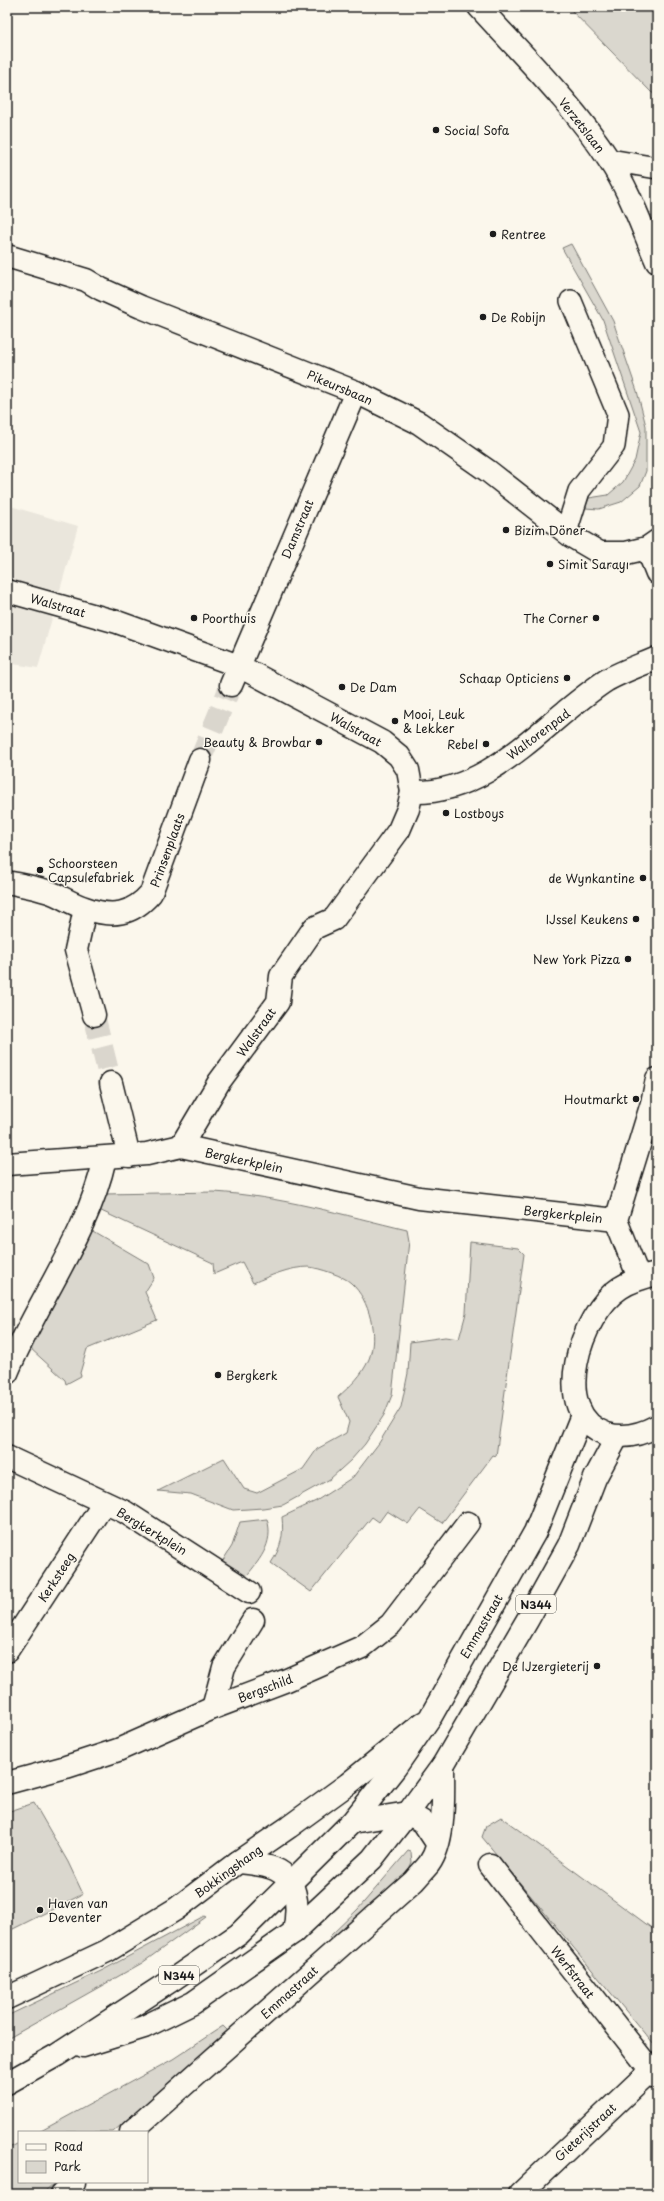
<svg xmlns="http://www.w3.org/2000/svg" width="664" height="2201" viewBox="0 0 664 2201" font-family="'Playpen Sans',sans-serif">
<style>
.built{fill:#eae6dc}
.green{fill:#dad7ce;stroke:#7b7a75}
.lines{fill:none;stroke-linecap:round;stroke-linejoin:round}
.street-tunnel{stroke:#dad6cd;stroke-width:22;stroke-dasharray:22 11;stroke-linecap:butt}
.lane-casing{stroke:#1c1c1c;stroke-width:24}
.street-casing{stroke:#1c1c1c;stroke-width:25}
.secondary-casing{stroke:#1c1c1c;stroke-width:25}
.primary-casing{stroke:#1c1c1c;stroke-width:25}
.lane{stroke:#fbf7ec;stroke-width:21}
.street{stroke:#fbf7ec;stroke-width:22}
.secondary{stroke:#fbf7ec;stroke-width:22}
.primary{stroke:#fbf7ec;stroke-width:22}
.poi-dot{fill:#1c1c1c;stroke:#fbf7ec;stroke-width:1.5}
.labels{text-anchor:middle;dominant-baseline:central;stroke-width:3;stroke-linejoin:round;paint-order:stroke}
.shield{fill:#fbf7ec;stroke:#5f5e5a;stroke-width:1}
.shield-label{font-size:11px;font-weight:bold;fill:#1c1c1c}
.street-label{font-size:12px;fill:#1c1c1c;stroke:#fbf7ec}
.poi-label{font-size:12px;fill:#1c1c1c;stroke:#fbf7ec;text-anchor:start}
</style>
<rect width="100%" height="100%" fill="#fbf7ec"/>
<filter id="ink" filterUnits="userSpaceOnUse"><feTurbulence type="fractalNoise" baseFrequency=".025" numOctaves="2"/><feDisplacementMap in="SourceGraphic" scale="8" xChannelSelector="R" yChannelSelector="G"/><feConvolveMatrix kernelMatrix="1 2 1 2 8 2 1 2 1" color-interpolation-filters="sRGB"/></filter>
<g filter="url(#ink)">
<polygon class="built" points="7,505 78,526 38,668 7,663"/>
<g class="green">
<polygon points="568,7 657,7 657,96 651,92"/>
<polygon points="571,244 613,321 637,391 646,426 646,471 640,486 621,502 599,509 585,508 589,498 608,495 623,482 635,460 641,432 603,320 562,248"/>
<path d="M214 1192C279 1196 344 1215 407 1230L409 1241 392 1395 384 1415 365 1444 351 1460 330 1479 283 1505 263 1508 233 1510 191 1494 158 1491 224 1458 244 1489 257 1493 303 1469 317 1449 346 1433 349 1422 338 1397C351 1385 362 1376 369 1359 378 1336 370 1300 351 1283 344 1276 319 1268 309 1267 289 1267 270 1276 253 1283L242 1262 214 1274 213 1263 97 1209 105 1194Z"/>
<polygon points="91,1230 149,1264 154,1278 145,1292 157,1320 87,1349 80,1373 81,1376 66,1384 65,1380 30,1348"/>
<path d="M470 1242 518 1248 524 1254 496 1456 493 1455 442 1523 420 1509 408 1524 387 1511 379 1522 372 1517 311 1592 271 1563C281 1548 284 1535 282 1517L316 1501 353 1477 379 1443 401 1407 408 1373 410 1342 445 1337 459 1339 466 1313Z"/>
<path d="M267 1519C275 1544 258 1562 243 1580L220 1565 232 1546 240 1522Z"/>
<polygon points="34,1803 68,1862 83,1894 7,1932 7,1812"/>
<polygon points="501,1817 657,1932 657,2046 654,2045 482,1837 486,1826"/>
<polygon points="408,1851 411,1852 412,1862 405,1878 332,1941 329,1937 358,1909"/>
<polygon points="204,1916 206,1917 142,1963 7,2039 7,2016 103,1970"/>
<polygon points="223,2026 228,2031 113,2132 39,2132 173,2059"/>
<polygon points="19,2143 19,2182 55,2182 42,2194 7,2194 7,2149"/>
</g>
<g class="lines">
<g class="street-tunnel">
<polyline points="200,760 231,685"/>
<polyline points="94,1015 111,1083"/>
</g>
<g class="lane-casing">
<g id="lane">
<polyline points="610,160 657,168"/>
<polyline points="566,532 579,491 614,446 618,414 571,301"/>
</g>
</g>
<g class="street-casing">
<g id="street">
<path d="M479 7C524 57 573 104 609 160 630 191 642 228 657 262"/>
<polyline points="7,256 86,280 101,289 141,307 356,392 419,423 488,471 571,536 600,553 626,553 647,548 657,541"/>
<polyline points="647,548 657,573"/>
<polyline points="7,591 117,622 239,666 382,742 399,756 408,770 412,792 408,809 399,830 334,919 314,928 281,976 278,1002 219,1082 181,1146"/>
<polyline points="231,685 356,392"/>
<path d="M412 792C491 795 546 719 607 680 623 671 641 665 657 658"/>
<path d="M7 882C21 885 35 887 49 892 61 896 72 904 85 908 112 918 132 915 151 893L200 760"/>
<polyline points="85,909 76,950 94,1015"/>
<polyline points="111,1083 129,1156"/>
<polyline points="7,1164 147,1154 181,1146 419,1198 616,1220"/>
<polyline points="639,1278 616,1220 652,1103 657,1079"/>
<path d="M7 1373C37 1301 88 1235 105 1158"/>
<polyline points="7,1457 125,1512 249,1592"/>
<polyline points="7,1651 104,1503"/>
<polyline points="213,1708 224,1667 253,1620"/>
<polyline points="7,1783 66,1767 118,1750 213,1708 287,1680 362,1647 391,1624 468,1523"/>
<polyline points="490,1865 657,2078"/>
<polyline points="520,2194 650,2071"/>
</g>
</g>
<g class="secondary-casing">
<g id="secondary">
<polyline points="352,1822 408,1813 423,1822 437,1843"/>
<path d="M238 1862C248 1863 259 1864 269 1867 299 1875 299 1907 294 1932"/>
<polyline points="7,1998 107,1951 176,1909 238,1862 289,1827 348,1784 423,1723"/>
<path d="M131 2132 414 1881C419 1875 424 1870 429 1864 446 1840 443 1794 443 1765"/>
<polyline points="61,2194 74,2182"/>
</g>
</g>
<g class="primary-casing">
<g id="primary">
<path d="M657 1274C644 1277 632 1280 620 1288 581 1313 547 1414 607 1434 624 1439 642 1434 657 1426"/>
<polyline points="83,2046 144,2027 193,2003 294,1932 372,1859 408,1813 443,1765 528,1619 569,1545 595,1478 617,1437"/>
<polyline points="7,2083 57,2055 175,1978 239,1934 352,1822 395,1768 431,1716 535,1532 582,1415"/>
</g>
</g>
<use href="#lane" class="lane"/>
<use href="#street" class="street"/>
<use href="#secondary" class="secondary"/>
<use href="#primary" class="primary"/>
</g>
</g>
<g class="poi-dot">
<circle cx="436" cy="130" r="4"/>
<circle cx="493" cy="234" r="4"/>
<circle cx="483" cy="317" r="4"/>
<circle cx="506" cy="530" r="4"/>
<circle cx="550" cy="564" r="4"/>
<circle cx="194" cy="618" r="4"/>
<circle cx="596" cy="618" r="4"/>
<circle cx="567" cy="678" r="4"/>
<circle cx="342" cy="687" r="4"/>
<circle cx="395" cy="721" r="4"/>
<circle cx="319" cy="742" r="4"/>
<circle cx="486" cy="744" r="4"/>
<circle cx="446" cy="813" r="4"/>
<circle cx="40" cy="870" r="4"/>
<circle cx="643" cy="878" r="4"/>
<circle cx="636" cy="919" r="4"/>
<circle cx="628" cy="959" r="4"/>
<circle cx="636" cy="1099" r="4"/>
<circle cx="218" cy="1375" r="4"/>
<circle cx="597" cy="1666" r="4"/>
<circle cx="40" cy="1910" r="4"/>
</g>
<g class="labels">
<g class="shield">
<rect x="516" y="1595" width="40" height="18" rx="3"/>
<rect x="159" y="1966" width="40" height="18" rx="3"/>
</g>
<g class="shield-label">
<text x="536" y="1604">N344</text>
<text x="179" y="1975">N344</text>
</g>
<g class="street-label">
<text transform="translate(582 125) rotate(52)">Verzetslaan</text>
<text transform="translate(340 387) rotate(23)">Pikeursbaan</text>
<text transform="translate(297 529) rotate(-67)">Damstraat</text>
<text transform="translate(58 605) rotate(16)">Walstraat</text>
<text transform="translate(356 729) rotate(29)">Walstraat</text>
<text transform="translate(538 734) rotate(-37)">Waltorenpad</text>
<text transform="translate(167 850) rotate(-70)">Prinsenplaats</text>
<text transform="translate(256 1032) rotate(-54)">Walstraat</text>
<text transform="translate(244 1160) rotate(12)">Bergkerkplein</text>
<text transform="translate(563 1214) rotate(6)">Bergkerkplein</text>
<text transform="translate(152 1531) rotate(31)">Bergkerkplein</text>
<text transform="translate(56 1577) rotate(-57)">Kerksteeg</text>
<text transform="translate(481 1626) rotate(-60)">Emmastraat</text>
<text transform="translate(265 1688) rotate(-21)">Bergschild</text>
<text transform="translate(228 1871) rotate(-36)">Bokkingshang</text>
<text transform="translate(573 1972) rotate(52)">Werfstraat</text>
<text transform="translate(289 1992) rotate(-42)">Emmastraat</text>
<text transform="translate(585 2132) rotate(-43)">Gieterijstraat</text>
</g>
<g class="poi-label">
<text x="444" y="130">Social Sofa</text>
<text x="501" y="234">Rentree</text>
<text x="491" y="317">De Robijn</text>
<text x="514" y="530">Bizim Döner</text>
<text x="558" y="564">Simit Sarayı</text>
<text x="202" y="618">Poorthuis</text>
<text x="588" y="618" text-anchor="end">The Corner</text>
<text x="559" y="678" text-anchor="end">Schaap Opticiens</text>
<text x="350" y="687">De Dam</text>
<text x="403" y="714">Mooi, Leuk<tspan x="403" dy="14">&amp; Lekker</tspan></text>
<text x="311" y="742" text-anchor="end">Beauty &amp; Browbar</text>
<text x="478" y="744" text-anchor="end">Rebel</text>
<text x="454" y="813">Lostboys</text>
<text x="48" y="863">Schoorsteen<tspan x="48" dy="14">Capsulefabriek</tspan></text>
<text x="635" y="878" text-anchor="end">de Wynkantine</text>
<text x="628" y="919" text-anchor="end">IJssel Keukens</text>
<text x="620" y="959" text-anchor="end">New York Pizza</text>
<text x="628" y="1099" text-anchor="end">Houtmarkt</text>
<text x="226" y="1375">Bergkerk</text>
<text x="589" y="1666" text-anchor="end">De IJzergieterij</text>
<text x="48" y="1903">Haven van<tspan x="48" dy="14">Deventer</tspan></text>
</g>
</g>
<rect width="664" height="2201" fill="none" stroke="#fbf7ec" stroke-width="24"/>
<rect x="12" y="12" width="640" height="2177" fill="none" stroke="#1c1c1c" stroke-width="1.5" filter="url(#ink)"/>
<rect x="18" y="2131" width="130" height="52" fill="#fbf7ec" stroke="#a29f99"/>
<rect x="26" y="2144" width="20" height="6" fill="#fbf7ec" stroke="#a29f99"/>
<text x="54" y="2151" font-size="12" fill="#1c1c1c">Road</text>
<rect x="26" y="2161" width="20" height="12" fill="#dad7ce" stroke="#a29f99"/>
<text x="54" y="2171" font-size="12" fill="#1c1c1c">Park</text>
</svg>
